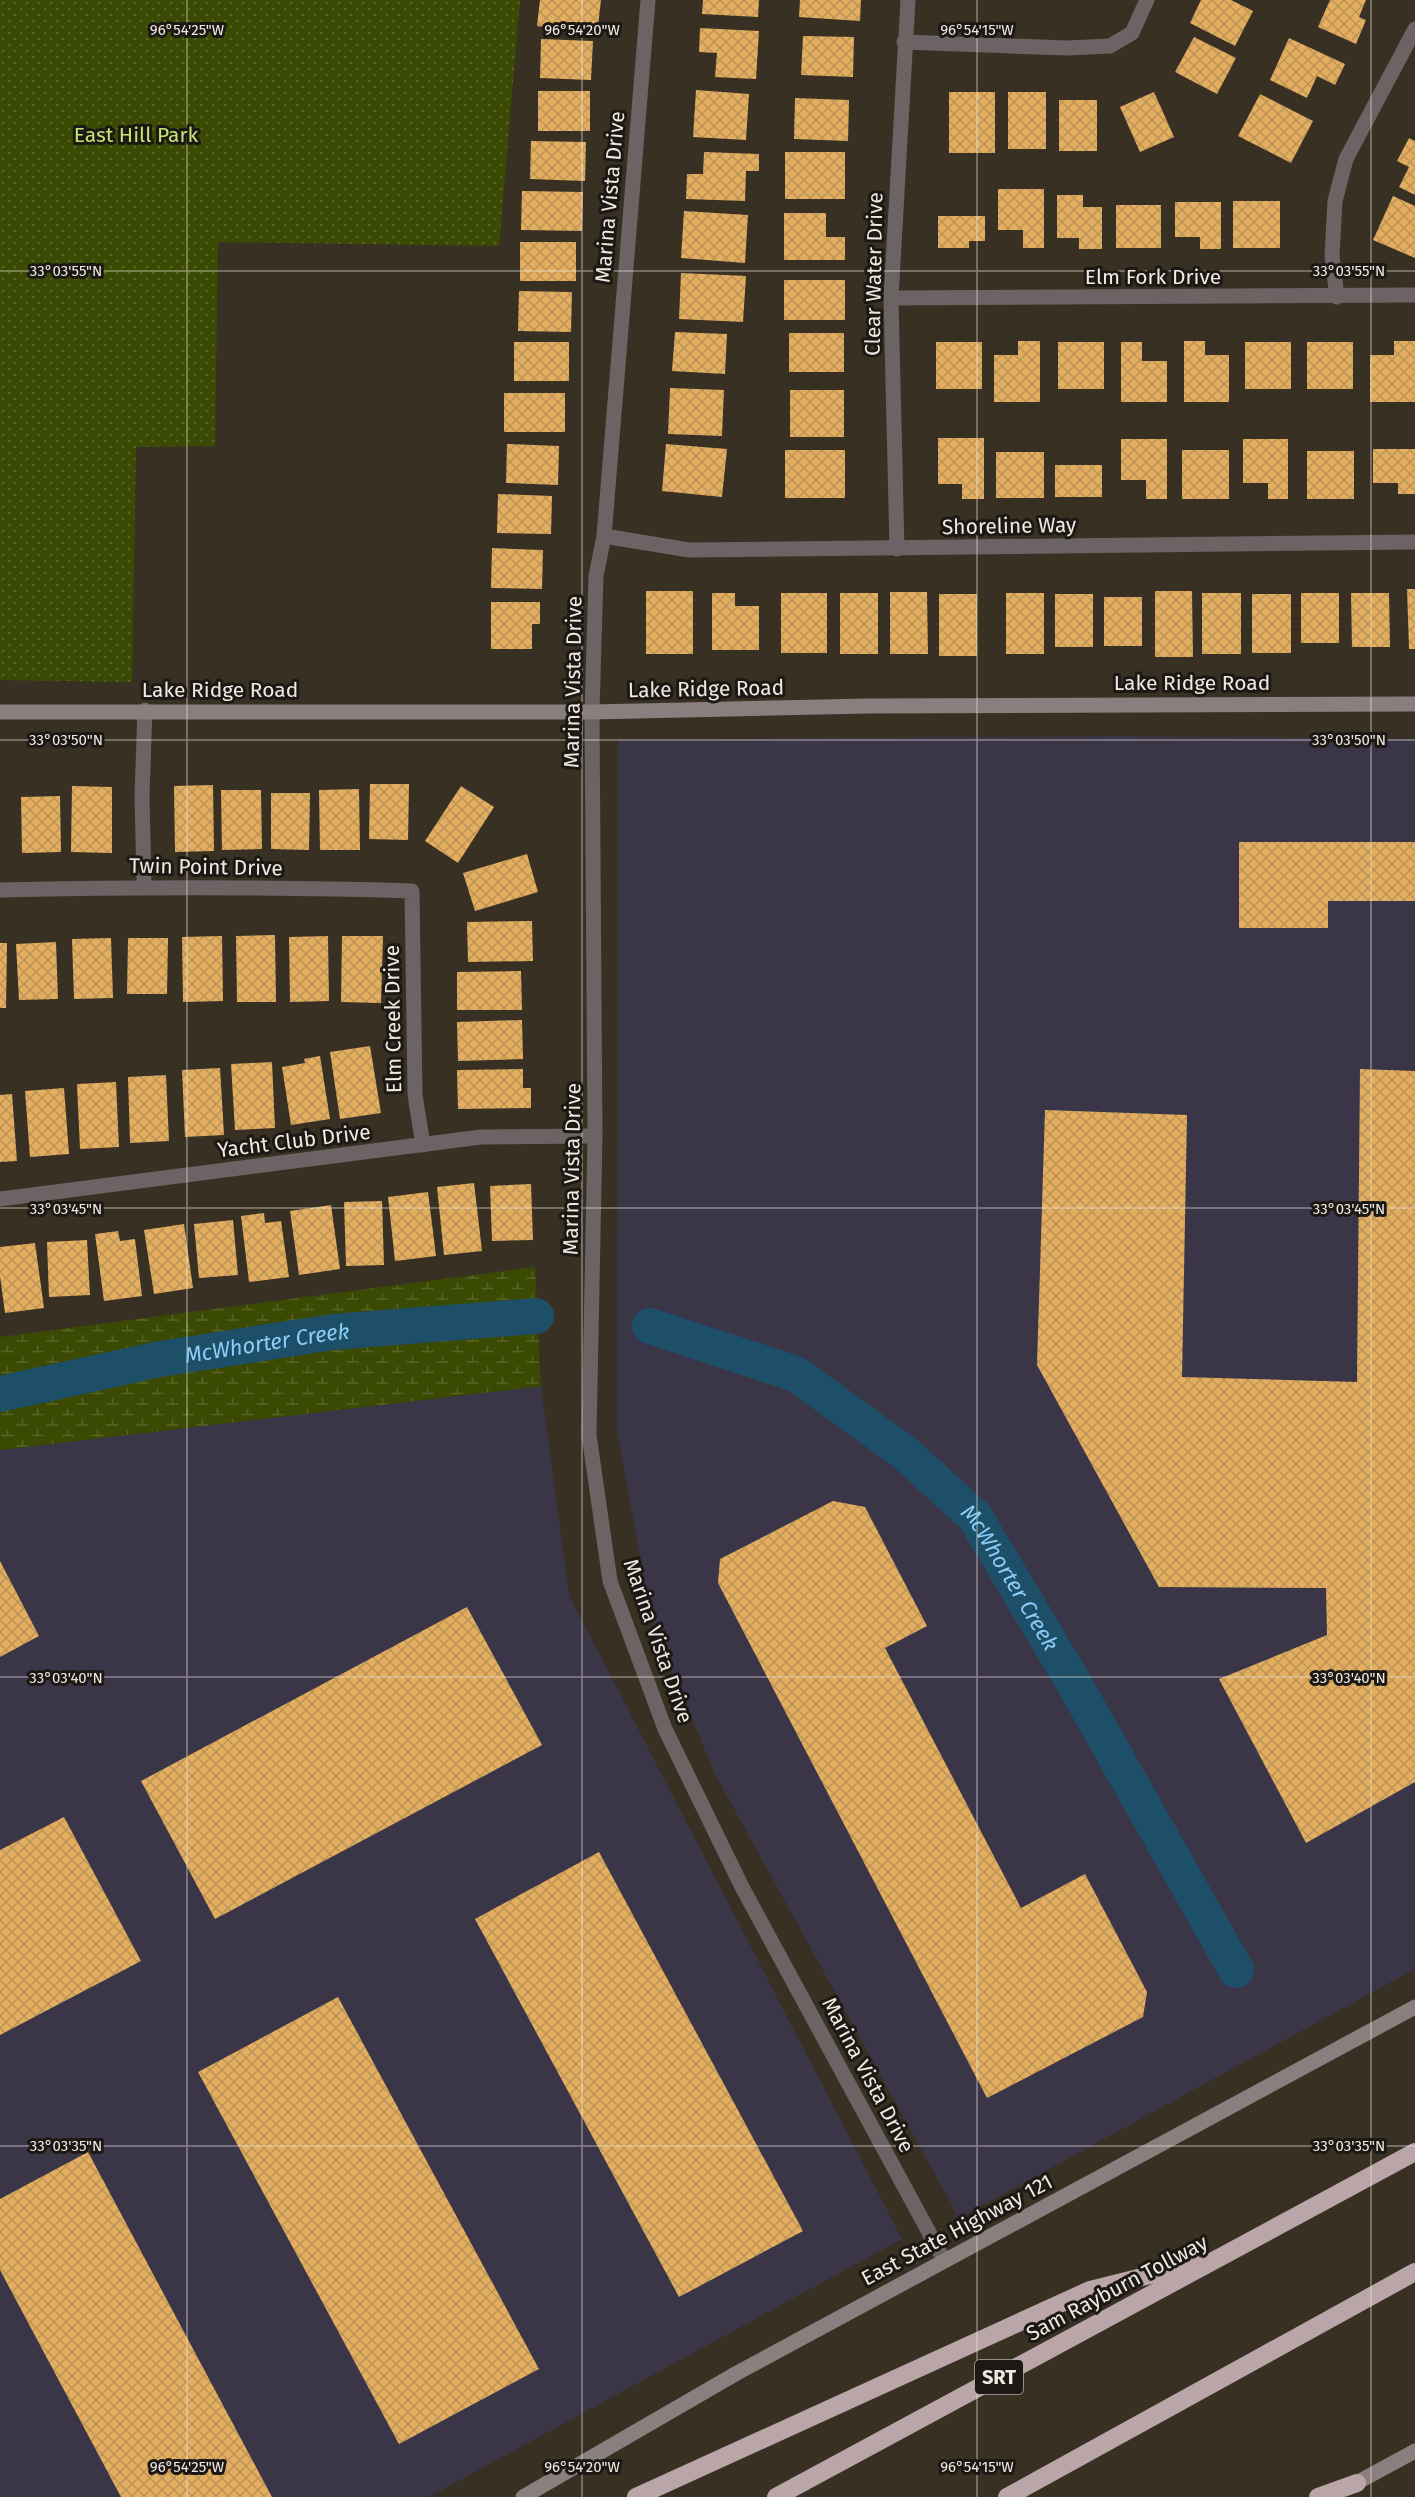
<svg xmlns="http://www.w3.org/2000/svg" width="1415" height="2497" viewBox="0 0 1415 2497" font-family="'Fira Sans',sans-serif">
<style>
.commercial{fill:#3a3647}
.wetland{fill:url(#wetland-marsh)}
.park{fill:url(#park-dots)}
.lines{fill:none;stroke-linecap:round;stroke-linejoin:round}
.river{stroke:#1d4f69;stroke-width:36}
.building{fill:url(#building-cross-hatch)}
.street{stroke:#6b6364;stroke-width:15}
.secondary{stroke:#8b7e7f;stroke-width:15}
.highway{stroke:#baa6a8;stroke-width:18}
.ticks{fill:none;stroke:#efe9e2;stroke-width:1.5;stroke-opacity:0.45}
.labels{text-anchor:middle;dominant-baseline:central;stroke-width:6;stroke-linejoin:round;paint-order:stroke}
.shield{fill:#1c1813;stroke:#b0aaa4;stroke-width:1.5}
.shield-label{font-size:20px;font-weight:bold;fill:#efe9e2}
.park-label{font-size:21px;fill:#c4e472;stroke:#1c1813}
.street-label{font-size:21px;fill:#efe9e2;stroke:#1c1813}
.water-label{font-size:22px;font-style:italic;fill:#8bcdf5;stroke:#1c1813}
.ticks-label{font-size:15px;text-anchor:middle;fill:#efe9e2;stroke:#1c1813;stroke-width:6;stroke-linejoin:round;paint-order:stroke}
</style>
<defs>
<pattern id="wetland-marsh" width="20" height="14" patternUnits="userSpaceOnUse" patternTransform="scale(1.5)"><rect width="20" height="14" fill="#3b4a03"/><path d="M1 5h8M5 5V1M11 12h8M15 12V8" fill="none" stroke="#586427"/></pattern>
<pattern id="park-dots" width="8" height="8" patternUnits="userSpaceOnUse" patternTransform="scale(1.5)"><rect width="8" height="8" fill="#3b4a03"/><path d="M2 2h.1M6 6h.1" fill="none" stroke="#586427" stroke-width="1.8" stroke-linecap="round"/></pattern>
<pattern id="building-cross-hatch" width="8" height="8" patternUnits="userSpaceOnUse" patternTransform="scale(1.5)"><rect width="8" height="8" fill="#e3ae5f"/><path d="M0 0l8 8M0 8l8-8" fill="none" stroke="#bc9458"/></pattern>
</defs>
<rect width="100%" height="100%" fill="#383023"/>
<g class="commercial">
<polygon points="1118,736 1415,739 1415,1969 959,2218 715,1774 652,1622 617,1431 618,740"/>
<polygon points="541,1386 569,1595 902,2239 429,2497 0,2497 0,1450"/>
</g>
<polygon class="wetland" points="535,1267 541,1386 0,1450 0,1337"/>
<polygon class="park" points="0,0 520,0 499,246 218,242 215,446 136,447 132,682 0,680"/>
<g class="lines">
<g class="river">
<path id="s1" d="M650 1326 796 1374 905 1453 975 1517 1071 1678 1236 1970"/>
<path id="s2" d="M0 1394 160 1359 333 1332 536 1316"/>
</g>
</g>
<g class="building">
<polygon points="540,0 601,0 597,34 537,26"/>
<polygon points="703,0 759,0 758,17 702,14"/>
<polygon points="800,0 861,0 860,21 799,17"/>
<polygon points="1201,0 1231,0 1253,11 1235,46 1190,23"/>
<polygon points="1330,0 1366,0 1359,17 1366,20 1356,44 1318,27"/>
<polygon points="700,28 759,31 756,79 715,77 717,53 699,52"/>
<polygon points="803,36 854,37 853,77 801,75"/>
<polygon points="1194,37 1236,58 1217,94 1175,72"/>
<polygon points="1289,38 1345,64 1335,85 1317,76 1307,98 1270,80"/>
<polygon points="541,39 593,41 591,80 540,78"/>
<polygon points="696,90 749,94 746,140 693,137"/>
<rect x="538" y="91" width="52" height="40"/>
<rect x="949" y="92" width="46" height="61"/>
<rect x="1008" y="92" width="38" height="57"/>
<polygon points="1154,92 1174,137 1140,152 1120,107"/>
<polygon points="1260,94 1313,121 1291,163 1238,136"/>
<polygon points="795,98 849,100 848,141 794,139"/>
<rect x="1059" y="100" width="38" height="51"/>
<polygon points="1409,138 1415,141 1415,195 1399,187 1409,167 1397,161"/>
<polygon points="531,141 586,142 585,181 530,179"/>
<polygon points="704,152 759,154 759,171 746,171 745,201 686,199 687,174 703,174"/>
<rect x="785" y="152" width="60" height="47"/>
<polygon points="998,189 1044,189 1044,248 1023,248 1023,230 998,230"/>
<polygon points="522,191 583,192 582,231 521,230"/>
<polygon points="1057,195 1083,195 1083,207 1102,207 1102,249 1079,249 1079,238 1057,238"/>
<polygon points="1393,196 1415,206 1415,258 1373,240"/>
<rect x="1233" y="201" width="47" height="47"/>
<polygon points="1175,202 1221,202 1221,249 1200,249 1200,237 1175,237"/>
<rect x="1116" y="205" width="45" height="43"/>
<polygon points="684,211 748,215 745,263 681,258"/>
<polygon points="784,213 826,213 826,237 845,237 845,260 784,260"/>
<polygon points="938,216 985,216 985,241 969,241 969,248 938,248"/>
<rect x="520" y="242" width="56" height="39"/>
<polygon points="681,273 746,276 743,322 679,319"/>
<rect x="784" y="280" width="61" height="40"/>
<polygon points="519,291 572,292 571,332 518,331"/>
<polygon points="675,332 727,334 725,374 672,371"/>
<rect x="789" y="333" width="55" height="39"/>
<polygon points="1018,341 1040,341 1040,402 994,402 994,355 1018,355"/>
<polygon points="1184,341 1205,341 1205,355 1229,355 1229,402 1184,402"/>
<polygon points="1394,341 1415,341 1415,402 1370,402 1370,355 1394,355"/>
<rect x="514" y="342" width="55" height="39"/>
<rect x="936" y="342" width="46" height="47"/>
<rect x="1058" y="342" width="46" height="47"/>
<polygon points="1121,342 1142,342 1142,361 1167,361 1167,402 1121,402"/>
<rect x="1245" y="342" width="46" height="47"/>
<rect x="1307" y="342" width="46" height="47"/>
<polygon points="670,388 724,390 722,436 668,434"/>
<rect x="790" y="390" width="54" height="47"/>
<rect x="504" y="393" width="61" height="39"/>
<polygon points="938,438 984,438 984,499 962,499 962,484 938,484"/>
<polygon points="1121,439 1167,439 1167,499 1146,499 1146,480 1121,480"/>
<polygon points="1243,439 1288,439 1288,499 1268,499 1268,483 1243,483"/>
<polygon points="507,444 559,446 558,485 506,483"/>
<polygon points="666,444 727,449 722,497 662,491"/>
<polygon points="1373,449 1415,449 1415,494 1398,494 1398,483 1373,483"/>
<rect x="785" y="450" width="60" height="48"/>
<rect x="1182" y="450" width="47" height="49"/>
<rect x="1307" y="451" width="47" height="48"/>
<rect x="996" y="452" width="48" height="46"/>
<rect x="1055" y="465" width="47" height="32"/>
<polygon points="498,494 552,496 551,534 497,533"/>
<polygon points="492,548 543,550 542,589 491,588"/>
<polygon points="1407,589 1415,589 1415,649 1409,649"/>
<rect x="646" y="591" width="47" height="63"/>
<polygon points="1155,591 1192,591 1193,657 1155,657"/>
<polygon points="890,592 927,592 928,654 890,654"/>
<polygon points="712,593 735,593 735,606 759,606 759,650 712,650"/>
<rect x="781" y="593" width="46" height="60"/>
<rect x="840" y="593" width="38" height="61"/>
<rect x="1006" y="593" width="38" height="61"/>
<rect x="1202" y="593" width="39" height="61"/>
<rect x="1301" y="593" width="38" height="50"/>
<polygon points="1351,593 1389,593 1390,647 1352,647"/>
<rect x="939" y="594" width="38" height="62"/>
<rect x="1055" y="594" width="38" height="53"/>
<rect x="1252" y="594" width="39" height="59"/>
<rect x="1104" y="597" width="38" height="49"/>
<polygon points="491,602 540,602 540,624 532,624 532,649 491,649"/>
<polygon points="370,784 409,784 408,840 369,839"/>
<polygon points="213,785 214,851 175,852 174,786"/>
<polygon points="72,786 112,787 112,853 71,852"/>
<polygon points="461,786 494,807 458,863 425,841"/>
<polygon points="359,789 360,850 320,850 319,790"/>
<polygon points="221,790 261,790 262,849 222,850"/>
<polygon points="271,793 310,793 309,850 271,849"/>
<polygon points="60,796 61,852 22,853 21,797"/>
<polygon points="1239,842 1415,842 1415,901 1328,901 1328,928 1239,928"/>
<polygon points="527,854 538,892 475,911 463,873"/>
<polygon points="532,921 533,961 468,962 467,922"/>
<polygon points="275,935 276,1002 237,1002 236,936"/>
<polygon points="222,936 223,1001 183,1002 182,937"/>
<polygon points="328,936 329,1001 290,1002 289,937"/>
<polygon points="342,936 383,936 381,1003 341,1002"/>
<polygon points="111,938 113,998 74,999 72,939"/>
<polygon points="128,938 168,938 167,994 127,994"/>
<polygon points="56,942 58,999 19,1000 16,944"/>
<polygon points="0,943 7,943 6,1008 0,1008"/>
<polygon points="521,971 522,1010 457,1010 457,972"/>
<polygon points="522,1020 523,1059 458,1061 457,1022"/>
<polygon points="370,1046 381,1113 340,1119 330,1052"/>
<polygon points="320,1056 330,1119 291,1125 282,1067 305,1063 304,1059"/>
<polygon points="272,1062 275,1128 235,1130 231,1064"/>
<polygon points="220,1068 224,1135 185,1137 182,1070"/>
<polygon points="523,1069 523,1088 531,1088 531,1108 458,1109 457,1070"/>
<polygon points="1360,1069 1415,1071 1415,1782 1306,1843 1219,1679 1327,1635 1326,1588 1159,1587 1037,1365 1045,1110 1187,1115 1182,1377 1357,1382"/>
<polygon points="166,1075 169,1141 130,1143 128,1077"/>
<polygon points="116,1082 119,1147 80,1149 77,1084"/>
<polygon points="64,1088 69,1154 30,1157 25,1091"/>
<polygon points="12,1094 17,1161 0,1162 0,1095"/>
<polygon points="474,1183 482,1251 444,1255 437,1187"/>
<polygon points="531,1184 533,1240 492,1241 490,1186"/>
<polygon points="428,1192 436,1256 395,1261 388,1197"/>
<polygon points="382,1201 384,1265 346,1266 344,1202"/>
<polygon points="331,1205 340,1269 299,1275 290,1211"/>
<polygon points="264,1213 265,1223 281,1221 289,1277 249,1282 241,1216"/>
<polygon points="233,1220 238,1275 199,1278 194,1224"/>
<polygon points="184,1224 193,1288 154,1294 144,1230"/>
<polygon points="118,1231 120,1241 135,1239 142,1296 104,1301 95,1234"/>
<polygon points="87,1240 90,1295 49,1297 47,1242"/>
<polygon points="35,1243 44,1308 5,1313 0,1276 0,1247"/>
<polygon points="833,1501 865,1507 927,1626 885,1648 1021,1908 1085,1874 1147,1992 1143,2017 987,2098 718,1583 720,1559"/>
<polygon points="0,1561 39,1636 0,1657"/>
<polygon points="467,1607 542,1745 215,1919 141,1781"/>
<polygon points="64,1817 141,1961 0,2035 0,1850"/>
<polygon points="599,1852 803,2231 679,2297 475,1919"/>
<polygon points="338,1997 539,2369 399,2444 198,2072"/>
<polygon points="88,2152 272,2497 121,2497 0,2270 0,2199"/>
</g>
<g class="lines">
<g class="street">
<polyline points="648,0 604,536 596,576 592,712 595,1136 589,1435 610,1581 665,1729 742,1887 944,2260"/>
<polyline points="904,42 1067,48 1110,46 1132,33 1147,0"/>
<polyline points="1337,297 1332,256 1335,201 1346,159 1415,29"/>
<polyline points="891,298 1415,295"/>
<polyline points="604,536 689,550 1415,542"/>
<polyline points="897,549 891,298 908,0"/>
<polyline points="144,886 142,795 145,710"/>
<path d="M0 890C137 887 275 887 412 891L415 1095 423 1145"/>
<polyline points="0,1199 481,1137 595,1136"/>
</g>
<g class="secondary">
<polyline points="0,712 592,712 869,706 1415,704"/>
<polyline points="1347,2488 1415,2451"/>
<polyline points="523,2497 737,2373 1415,2007"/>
</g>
<g class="highway">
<polyline points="636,2497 1090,2290 1194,2264"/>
<polyline points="776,2497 1415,2152"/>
<polyline points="1007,2497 1415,2272"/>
<polyline points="1318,2497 1357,2483"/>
</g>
</g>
<path class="ticks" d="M187 0V2497M582 0V2497M977 0V2497M1371 0V2497M0 271H1415M0 740H1415M0 1208H1415M0 1677H1415M0 2146H1415"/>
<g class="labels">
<rect class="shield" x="975" y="2360" width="48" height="34" rx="4.5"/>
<g class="shield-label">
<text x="999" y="2377">SRT</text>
</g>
<g class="park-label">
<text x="136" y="135">East Hill Park</text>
</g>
<g class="street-label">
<text transform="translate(610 197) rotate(-85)">Marina Vista Drive</text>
<text transform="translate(874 274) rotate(-89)">Clear Water Drive</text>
<text x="1153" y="277">Elm Fork Drive</text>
<text transform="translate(1009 526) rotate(-1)">Shoreline Way</text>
<text transform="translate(573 682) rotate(-89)">Marina Vista Drive</text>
<text x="1192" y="683">Lake Ridge Road</text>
<text transform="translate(706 689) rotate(-1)">Lake Ridge Road</text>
<text x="220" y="690">Lake Ridge Road</text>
<text transform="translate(206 867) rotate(1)">Twin Point Drive</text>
<text transform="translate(393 1019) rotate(-91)">Elm Creek Drive</text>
<text transform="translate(294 1141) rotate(-7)">Yacht Club Drive</text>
<text transform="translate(572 1169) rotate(-89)">Marina Vista Drive</text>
<text transform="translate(658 1641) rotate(71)">Marina Vista Drive</text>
<text transform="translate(868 2075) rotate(62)">Marina Vista Drive</text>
<text transform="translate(957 2230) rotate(-28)">East State Highway 121</text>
<text transform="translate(1117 2288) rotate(-28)">Sam Rayburn Tollway</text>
</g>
<g class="water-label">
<text stroke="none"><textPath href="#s2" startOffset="272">McWhorter Creek</textPath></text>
<text stroke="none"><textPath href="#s1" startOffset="453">McWhorter Creek</textPath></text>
</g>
</g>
<g class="ticks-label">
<text x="187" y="35">96°54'25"W</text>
<text x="582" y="35">96°54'20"W</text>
<text x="977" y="35">96°54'15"W</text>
<text x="66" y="276">33°03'55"N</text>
<text x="1349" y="276">33°03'55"N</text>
<text x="66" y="745">33°03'50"N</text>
<text x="1349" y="745">33°03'50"N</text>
<text x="66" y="1214">33°03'45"N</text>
<text x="1349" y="1214">33°03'45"N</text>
<text x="66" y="1683">33°03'40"N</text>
<text x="1349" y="1683">33°03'40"N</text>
<text x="66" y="2151">33°03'35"N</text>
<text x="1349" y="2151">33°03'35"N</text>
<text x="187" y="2472">96°54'25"W</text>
<text x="582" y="2472">96°54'20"W</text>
<text x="977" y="2472">96°54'15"W</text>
</g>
</svg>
